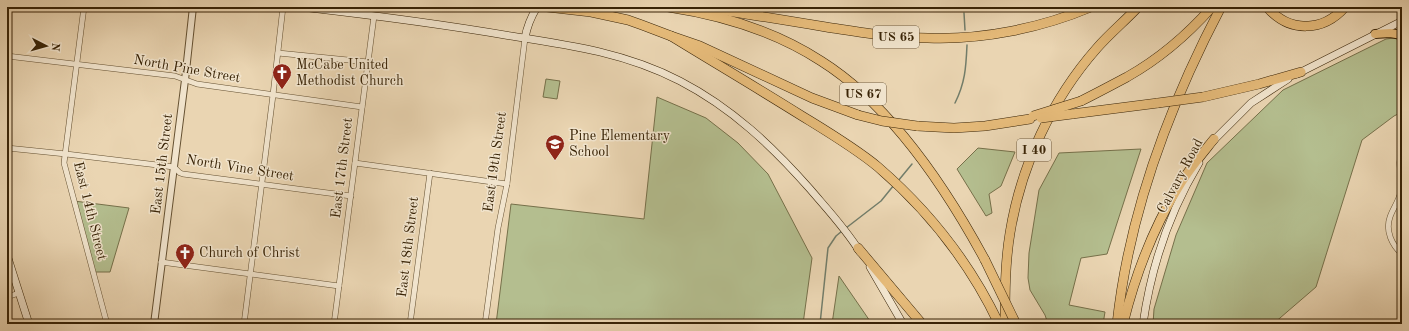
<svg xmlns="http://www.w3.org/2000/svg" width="1409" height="331" viewBox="0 0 1409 331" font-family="'Old Standard TT',serif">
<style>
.green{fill:#b4be8f;stroke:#76704a}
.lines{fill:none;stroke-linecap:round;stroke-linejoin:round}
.stream{stroke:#727d6a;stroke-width:1.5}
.minor-casing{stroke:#645031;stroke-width:6}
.tertiary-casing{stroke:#645031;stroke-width:8}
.secondary-casing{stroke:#382306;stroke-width:8}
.primary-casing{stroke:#382306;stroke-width:10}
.motorway-casing{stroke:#382306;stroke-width:10}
.minor{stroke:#f1e4cd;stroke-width:5}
.tertiary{stroke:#f1e4cd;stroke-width:6}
.secondary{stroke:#f1e4cd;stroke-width:7}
.primary{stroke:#e5ba79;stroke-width:8}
.motorway{stroke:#e5ba79;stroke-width:9}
.motorway-bridge-casing{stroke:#382306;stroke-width:10;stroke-linecap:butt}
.motorway-bridge{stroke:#e5ba79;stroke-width:9}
.labels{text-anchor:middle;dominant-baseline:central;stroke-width:3;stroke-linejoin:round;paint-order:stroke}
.shield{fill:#f1e4cd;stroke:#705d42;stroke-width:1}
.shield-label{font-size:13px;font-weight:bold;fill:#382306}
.poi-label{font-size:14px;fill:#382306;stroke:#f1e4cd;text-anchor:start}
.street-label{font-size:14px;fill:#382306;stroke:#f1e4cd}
</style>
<rect width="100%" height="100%" fill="#ead5b2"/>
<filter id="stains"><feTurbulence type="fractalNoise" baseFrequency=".005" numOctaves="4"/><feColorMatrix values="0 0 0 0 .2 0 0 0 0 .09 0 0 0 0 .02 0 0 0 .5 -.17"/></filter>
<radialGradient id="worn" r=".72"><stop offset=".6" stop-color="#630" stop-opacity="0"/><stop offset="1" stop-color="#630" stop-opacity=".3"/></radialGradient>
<g class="green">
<polygon points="1394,38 1402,40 1402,112 1394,116 1362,140 1316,287 1273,324 1153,324 1154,309 1176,235 1207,163 1283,90 1386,39"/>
<polygon points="546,79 560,81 557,99 543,97"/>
<polygon points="657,97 706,118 738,143 768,174 812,258 803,324 496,324 511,204 644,219"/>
<polygon points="978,148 1015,152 1001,186 989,194 992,213 986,216 957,169"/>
<polygon points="1141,149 1107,254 1081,258 1069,305 1105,312 1103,324 1048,324 1045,315 1030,290 1028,278 1029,253 1039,190 1059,153"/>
<polygon points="74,201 129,208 110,272 93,272"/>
<polygon points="839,276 872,324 832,324"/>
</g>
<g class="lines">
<g class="stream">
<polyline points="964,13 965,30"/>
<path d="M955 103C965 83 966 68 967 45"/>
<polyline points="898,181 912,164"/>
<polyline points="846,228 881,201 894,185"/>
<polyline points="820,324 828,248 836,236 842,231"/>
</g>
<g class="minor-casing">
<g id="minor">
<polyline points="84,7 64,163 107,324"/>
<polyline points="278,53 368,62"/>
<polyline points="7,56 175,76 197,84 362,107"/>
<polyline points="7,148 66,154 174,167 180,173 183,174 351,196"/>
<path d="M1402 151C1396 165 1404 178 1401 191 1399 201 1393 208 1390 217 1385 231 1392 245 1402 254"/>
<polyline points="355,163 507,184"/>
<polyline points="161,262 339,286"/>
<polyline points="7,297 19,293"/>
<polyline points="244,324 273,95 283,7"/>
<polyline points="334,324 374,16"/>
<polyline points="410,324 430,173"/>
<polyline points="485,324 498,228 507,184 525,38"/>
</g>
</g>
<g class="tertiary-casing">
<polyline id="tertiary" points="154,324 185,80 193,7"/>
</g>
<g class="secondary-casing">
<g id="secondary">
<path d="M301 7C371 15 441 24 511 36 570 45 626 53 680 81 732 108 772 146 810 189 827 209 846 229 860 252"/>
<path d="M525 38C527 26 531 17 537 7"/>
<polyline points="1297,74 1402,21"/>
<polyline points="1212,142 1251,103 1288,79"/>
<polyline points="7,255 29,324"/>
<polyline points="870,267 903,324"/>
<path d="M1143 324C1151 268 1170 211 1199 163"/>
</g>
</g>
<g class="primary-casing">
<polyline id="primary" points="1375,34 1390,33 1402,35"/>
</g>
<g class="motorway-casing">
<g id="motorway">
<polyline points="547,7 591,12 628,20 642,25 671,36 700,46 812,98 858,115"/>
<path d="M668 7C721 15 775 31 821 61 891 105 946 188 985 260"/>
<path d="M700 7C742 13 784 20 826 27 860 32 894 38 928 38 983 40 1041 28 1091 7"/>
<path d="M1267 7C1289 33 1323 32 1345 7"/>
<path d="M671 36C715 63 759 89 802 116 828 132 855 148 878 167 929 211 970 263 999 324"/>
<polyline points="1203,97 1259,84 1301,72"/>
<path d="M1081 101C1097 93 1112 85 1127 77 1159 59 1188 34 1212 7"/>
<polyline points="1072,114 1158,103"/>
<polyline points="917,126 954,128 985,126 1030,119"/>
<polyline points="858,248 922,324"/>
<path d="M1005 324C1005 294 1005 263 1010 233 1021 165 1052 99 1097 48 1110 33 1125 21 1138 7"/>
<path d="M1117 324C1129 212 1169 106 1221 7"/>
<path d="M1123 324C1135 276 1153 228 1179 186 1189 169 1202 154 1214 139"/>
</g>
</g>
<use href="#minor" class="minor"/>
<use href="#tertiary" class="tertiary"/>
<use href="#secondary" class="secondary"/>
<use href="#primary" class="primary"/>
<use href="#motorway" class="motorway"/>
<g class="motorway-bridge-casing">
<g id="motorway-bridge">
<polyline points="1158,103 1203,97"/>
<polyline points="858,115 882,121 917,126"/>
<polyline points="1033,116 1081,101"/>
<polyline points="1041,118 1072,114"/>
<polyline points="985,260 1016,324"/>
</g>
</g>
<use href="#motorway-bridge" class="motorway-bridge"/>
</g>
<defs>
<g id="church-pin" transform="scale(1)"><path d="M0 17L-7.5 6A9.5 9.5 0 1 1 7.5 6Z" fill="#8f2418" stroke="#f1e4cd"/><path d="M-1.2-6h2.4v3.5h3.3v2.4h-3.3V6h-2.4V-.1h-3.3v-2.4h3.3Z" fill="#fff"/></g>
<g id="school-pin" transform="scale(1)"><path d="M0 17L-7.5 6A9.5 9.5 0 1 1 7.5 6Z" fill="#8f2418" stroke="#f1e4cd"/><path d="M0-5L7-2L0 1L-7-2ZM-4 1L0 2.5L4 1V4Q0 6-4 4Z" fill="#fff"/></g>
</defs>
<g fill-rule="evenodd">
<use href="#church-pin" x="282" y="73"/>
<use href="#school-pin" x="555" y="144"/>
<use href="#church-pin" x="185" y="253"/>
</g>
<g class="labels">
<g class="shield">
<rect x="873" y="26" width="46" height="22" rx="3"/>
<rect x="840" y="83" width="46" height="22" rx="3"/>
<rect x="1017" y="139" width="34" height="22" rx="3"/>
</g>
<g class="shield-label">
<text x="896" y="37">US 65</text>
<text x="863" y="94">US 67</text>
<text x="1034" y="150">I 40</text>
</g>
<g class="poi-label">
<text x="296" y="65">McCabe United<tspan x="296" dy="16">Methodist Church</tspan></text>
<text x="569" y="136">Pine Elementary<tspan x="569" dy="16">School</tspan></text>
<text x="199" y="253">Church of Christ</text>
</g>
<g class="street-label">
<text transform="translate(187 69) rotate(10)">North Pine Street</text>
<text transform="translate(495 162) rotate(-82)">East 19th Street</text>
<text transform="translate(162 164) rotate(-83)">East 15th Street</text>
<text transform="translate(240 168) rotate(9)">North Vine Street</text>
<text transform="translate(342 168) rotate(-83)">East 17th Street</text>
<text transform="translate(1180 176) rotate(-62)">Calvary Road</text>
<text transform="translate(90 211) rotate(76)">East 14th Street</text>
<text transform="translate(408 247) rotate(-83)">East 18th Street</text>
</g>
</g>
<rect width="1409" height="331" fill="none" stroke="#ead5b2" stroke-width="24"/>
<rect x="8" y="8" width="1393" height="315" fill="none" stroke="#382306" stroke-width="2"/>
<rect x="12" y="12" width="1385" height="307" fill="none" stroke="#382306"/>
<g transform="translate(46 46) rotate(96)" stroke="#f1e4cd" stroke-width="3" paint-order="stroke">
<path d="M0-3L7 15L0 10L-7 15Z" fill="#382306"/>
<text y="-6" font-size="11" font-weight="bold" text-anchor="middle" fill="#382306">N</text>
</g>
<rect width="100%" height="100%" filter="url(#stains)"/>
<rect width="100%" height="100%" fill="url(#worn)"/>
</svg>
